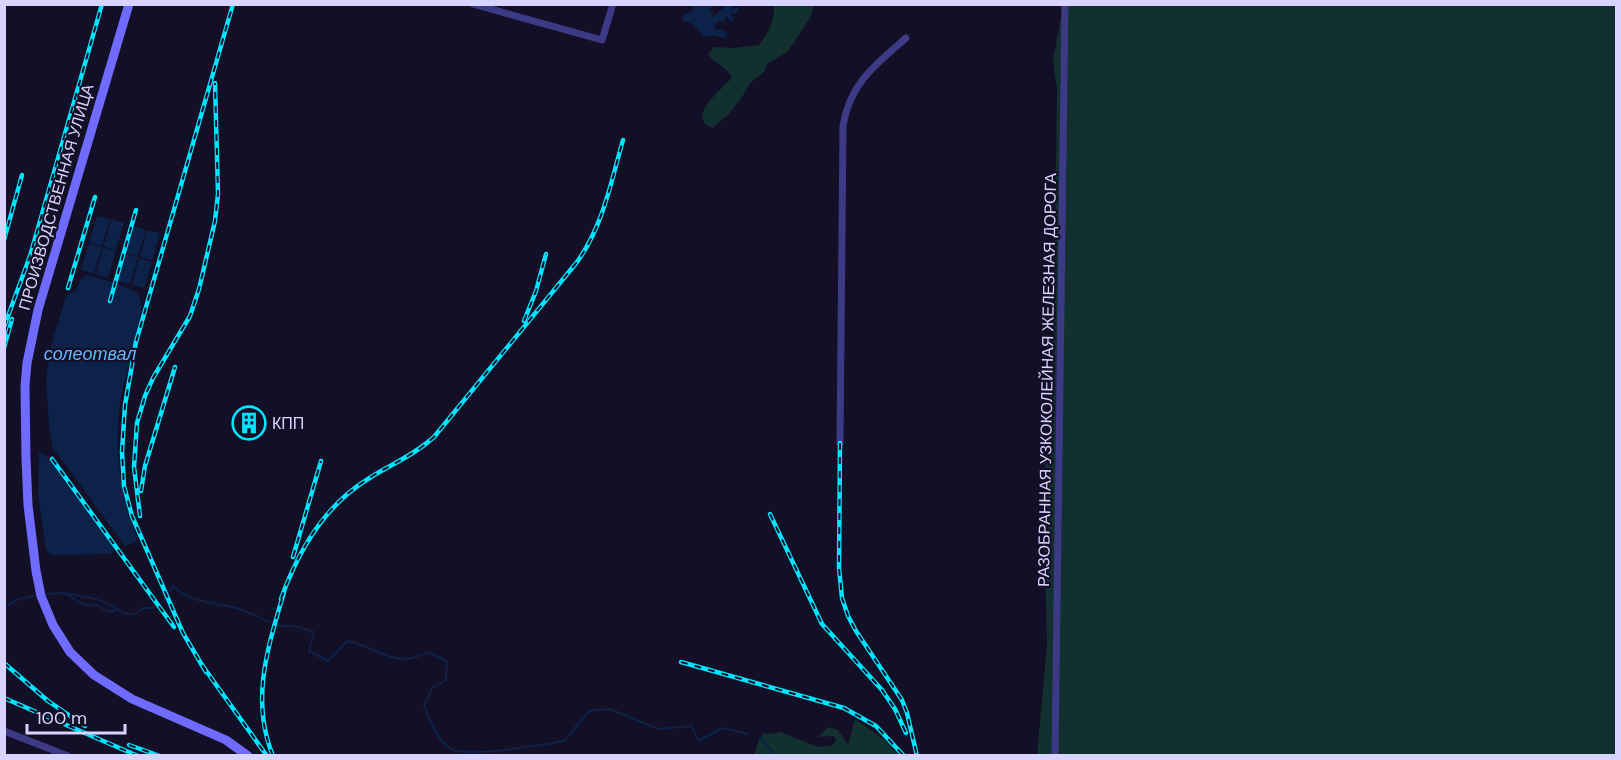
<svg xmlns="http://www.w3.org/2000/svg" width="1621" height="760" viewBox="0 0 1621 760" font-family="'DM Sans',sans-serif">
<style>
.green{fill:#12302f}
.water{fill:#0c2248}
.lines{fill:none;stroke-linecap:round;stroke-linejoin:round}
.stream{stroke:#0c2248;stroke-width:2}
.street{stroke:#3d3a85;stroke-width:7}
.secondary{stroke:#6f6bff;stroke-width:9}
.rail-casing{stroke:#00e5ff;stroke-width:4.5}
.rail{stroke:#130f26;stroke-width:2;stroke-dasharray:7;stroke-linecap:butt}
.labels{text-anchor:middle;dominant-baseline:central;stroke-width:4.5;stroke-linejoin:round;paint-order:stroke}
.street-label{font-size:16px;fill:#d9d4ff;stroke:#130f26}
.poi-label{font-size:16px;fill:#d9d4ff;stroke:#130f26;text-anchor:start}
.water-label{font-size:18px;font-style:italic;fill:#62b6ff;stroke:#130f26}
</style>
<rect width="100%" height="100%" fill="#130f26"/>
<g class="green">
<path d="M773 5H814L811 16 793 44 787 52 767 64 764 72 750 83 742 97 727 116 712 128C684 116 725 88 732 77 724 65 714 63 708 54L714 47 735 48 759 45C767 36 777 17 773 5Z"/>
<polygon points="1063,5 1616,5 1616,755 1037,756 1047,644 1044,536 1041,506 1053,383 1057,89 1053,61"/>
<polygon points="855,719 886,741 898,755 754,755 760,737 764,733 771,734 780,732 818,747 830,746 835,743 836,739 833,736 818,737 828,727 838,730 848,745"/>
</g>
<g class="water">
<polygon points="695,5 716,5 709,10 713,12 712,17 713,17 727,5 736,5 732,7 733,10 736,7 739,8 736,13 730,14 734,19 732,21 730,21 727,16 723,23 720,20 715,25 716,30 720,29 727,32 725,38 713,35 707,37 703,35 693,24 683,21 683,16 691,11"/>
<polygon points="97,216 110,219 102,246 89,242"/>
<polygon points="111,219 124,223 116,250 104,246"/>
<polygon points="133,226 146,230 138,256 125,253"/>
<polygon points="147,230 160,233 152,260 140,257"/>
<polygon points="89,243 102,247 94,274 81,270"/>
<polygon points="103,247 116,251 108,278 96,274"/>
<polygon points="125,254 138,257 130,284 117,281"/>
<polygon points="139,258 152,262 144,288 132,285"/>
<path d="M86 275C98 278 137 287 140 298 146 317 127 370 122 392 115 427 117 467 126 502 129 515 135 528 137 542L125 546 53 448 49 427 46 377 51 346 66 296 76 290 81 279Z"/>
<polygon points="39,451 53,461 113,544 114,551 110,554 55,555 51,555 46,550 38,494"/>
</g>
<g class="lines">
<g class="stream">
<path d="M43 594 65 593C76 599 81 608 95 604L109 612 118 609 123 613 135 614 143 608H153"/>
<path d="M68 594C86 597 103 599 118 609"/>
<path d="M163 601 173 586C192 604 216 602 239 609 250 613 260 617 270 622"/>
<polyline points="4,607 19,599 37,595"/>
<path d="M277 625 299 627 314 632 309 651 328 661 347 641C379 647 395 670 427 652L447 661 446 680 432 688 424 705C430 721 436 739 451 749 467 758 543 745 564 741L589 711 610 709 658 729 692 726 698 741 722 728 748 734"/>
<polyline points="761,738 776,756"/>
</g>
<g class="street">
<polyline points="473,4 602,40 613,4"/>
<path d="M840 443 843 126C850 83 875 65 906 38"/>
<polyline points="4,731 68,756"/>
<polyline points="1055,756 1065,4"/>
</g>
<polyline class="secondary" points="129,4 38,310 27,363 25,386 26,459 28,505 36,571 41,596 53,625 70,652 94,675 132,699 226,740 248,756"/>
<g class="rail-casing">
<g id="rail">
<polyline points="4,240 22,175"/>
<polyline points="68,288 95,197"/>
<polyline points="110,301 136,210"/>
<polyline points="524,321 536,291 546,254"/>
<polyline points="4,327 30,256 102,4"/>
<polyline points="4,348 12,319"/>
<polyline points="840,443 839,568 842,598 848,616 856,631 902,700 907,713 917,756"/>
<polyline points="52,459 174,627"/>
<polyline points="141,491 145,466 175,367"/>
<polyline points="770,514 822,624 882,690 895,709 906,733"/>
<polyline points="140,516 134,467 137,423 145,396 153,378 190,316 199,289 215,221 218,194 215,83"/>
<polyline points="293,557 321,461"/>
<path d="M281 599C298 551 324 506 368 479 391 464 413 456 434 437L577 262C603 226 611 182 623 140"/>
<polyline points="681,662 844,708 876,726 904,756"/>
<polyline points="4,663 48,701 85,726"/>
<polyline points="202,665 267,756"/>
<polyline points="206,672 183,633 132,516 124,486 122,452 125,405 136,342 233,4"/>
<polyline points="4,698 138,756"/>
<polyline points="129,745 160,756"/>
<path d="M273 756C250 700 268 647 284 592"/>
</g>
</g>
<use href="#rail" class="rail"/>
</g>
<defs>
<g id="building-ring" transform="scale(1.725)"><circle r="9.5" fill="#130f26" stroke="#00e5ff" stroke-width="1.5"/><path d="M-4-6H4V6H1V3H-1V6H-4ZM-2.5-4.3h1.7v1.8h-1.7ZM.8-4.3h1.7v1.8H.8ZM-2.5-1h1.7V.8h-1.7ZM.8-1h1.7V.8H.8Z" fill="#00e5ff"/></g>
</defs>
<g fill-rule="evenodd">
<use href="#building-ring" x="249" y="423"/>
</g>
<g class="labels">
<g class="street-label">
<text transform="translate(56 197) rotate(-74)">ПРОИЗВОДСТВЕННАЯ УЛИЦА</text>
<text transform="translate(1047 380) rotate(-89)">РАЗОБРАННАЯ УЗКОКОЛЕЙНАЯ ЖЕЛЕЗНАЯ ДОРОГА</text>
</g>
<g class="poi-label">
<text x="272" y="423">КПП</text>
</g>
<g class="water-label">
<text x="90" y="354">солеотвал</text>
</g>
</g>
<rect width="1621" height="760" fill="none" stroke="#d9d4ff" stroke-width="12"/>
<path d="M27 724v9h98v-9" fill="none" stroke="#d9d4ff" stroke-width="3"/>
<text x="36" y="724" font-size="18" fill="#d9d4ff" stroke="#130f26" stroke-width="4.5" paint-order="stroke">100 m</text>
</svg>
